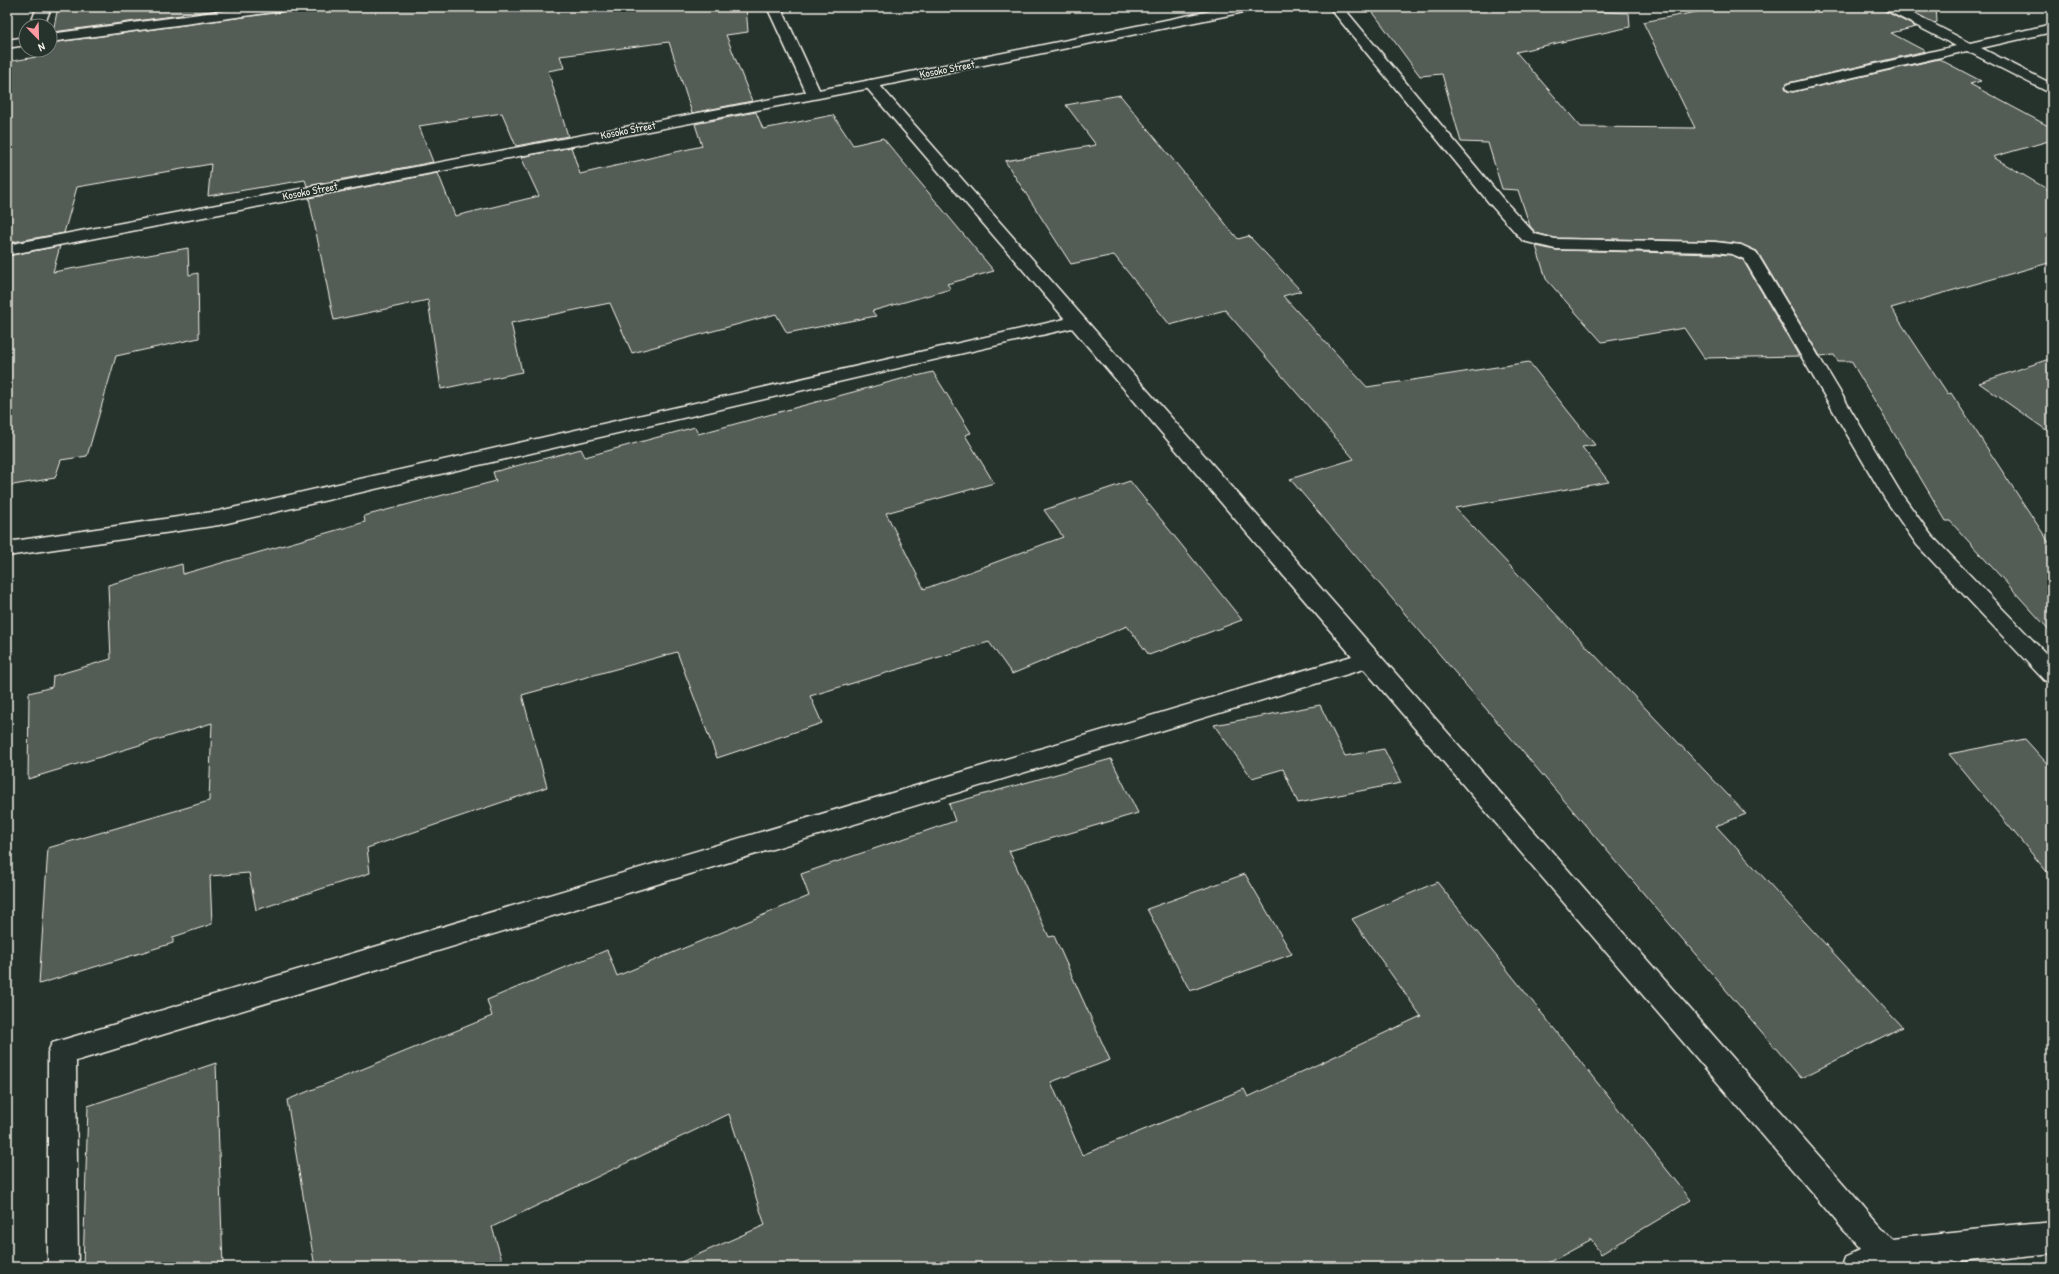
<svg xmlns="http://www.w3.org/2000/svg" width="2059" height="1274" viewBox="0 0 2059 1274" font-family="'Patrick Hand',sans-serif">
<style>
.building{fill:#525c55;stroke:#f4f1e8}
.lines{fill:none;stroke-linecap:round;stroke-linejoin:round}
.minor-casing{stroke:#f4f1e8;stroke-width:3}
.tertiary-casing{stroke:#f4f1e8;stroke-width:3}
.minor{fill:#26332d;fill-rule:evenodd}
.tertiary{fill:#26332d;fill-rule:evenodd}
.labels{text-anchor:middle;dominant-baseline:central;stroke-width:3;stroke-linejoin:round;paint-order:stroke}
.far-street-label{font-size:11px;fill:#f4f1e8;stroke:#26332d}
</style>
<rect width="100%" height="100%" fill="#26332d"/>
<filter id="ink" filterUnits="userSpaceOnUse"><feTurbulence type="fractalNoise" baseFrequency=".025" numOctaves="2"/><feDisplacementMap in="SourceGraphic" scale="8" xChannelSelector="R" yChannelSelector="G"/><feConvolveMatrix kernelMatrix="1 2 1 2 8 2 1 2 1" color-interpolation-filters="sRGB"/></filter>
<g filter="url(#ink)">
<g class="building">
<polygon points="58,7 241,7 53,32"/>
<polygon points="289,7 746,7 748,32 726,35 752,101 692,113 669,42 560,56 564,68 548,71 568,136 516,146 502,113 419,126 433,162 307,186 305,180 208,196 211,164 77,187 64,233 7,243 7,62 36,57 37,51 50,50 50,43 281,12"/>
<polygon points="1369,7 1485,7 1629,13 1630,27 1516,52 1581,127 1695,128 1643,22 1723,7 1883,7 1885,11 1916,27 1891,33 1925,51 1788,83 1785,86 1787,91 1793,92 1939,59 1981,81 1970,84 2052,128 2052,140 1993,157 2052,192 2052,262 1891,308 1948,394 1951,393 2052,547 2052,633 1950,521 1946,521 1851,361 1838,361 1834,355 1820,356 1757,251 1741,244 1715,241 1555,238 1536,233 1530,226 1518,190 1502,189 1488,143 1461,142 1442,74 1420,76"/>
<polygon points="1904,7 1936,7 1937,22 1934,23"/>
<polygon points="1120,95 1238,239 1249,236 1301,291 1283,296 1367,387 1529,362 1595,445 1582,447 1609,482 1455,508 1746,814 1716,826 1902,1027 1801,1078 1290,479 1354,459 1225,310 1170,325 1114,255 1071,264 1005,161 1096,145 1066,105"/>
<polygon points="756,112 763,129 833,115 853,145 883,138 994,271 947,284 951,289 872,311 876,316 787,333 776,314 632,353 610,303 511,323 522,372 441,389 428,300 334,320 309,198 438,173 455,216 539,196 521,157 571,147 580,174 702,146 695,124"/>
<polygon points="60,246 53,272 188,248 189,275 198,273 199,338 116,356 87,456 61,460 55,478 7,486 7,256"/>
<polygon points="1536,246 1555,250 1715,254 1732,255 1743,260 1799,356 1704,358 1684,328 1602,342 1546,279"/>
<polygon points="2052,358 2052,434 1979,383"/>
<polygon points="933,372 971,433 965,435 994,483 886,513 924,589 1063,537 1044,510 1130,481 1242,620 1149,655 1127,626 1012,674 989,642 810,696 822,723 717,758 677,652 522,695 547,787 367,848 370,873 256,910 249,873 210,876 212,924 173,937 173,943 39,984 48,848 209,801 212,723 28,779 29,693 52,687 53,676 111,659 108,585 182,564 183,574 365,522 364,516 496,481 493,472 581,449 585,457 695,427 698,434 916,375 917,376"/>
<polygon points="1320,705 1345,756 1384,749 1401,783 1298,803 1283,769 1252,778 1214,725"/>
<polygon points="2025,739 2052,769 2052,878 1949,754"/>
<polygon points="1111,759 1138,813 1009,851 1049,937 1054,936 1110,1060 1051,1082 1082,1155 1244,1089 1248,1097 1421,1016 1352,919 1437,882 1691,1200 1601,1254 1591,1240 1541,1267 670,1267 765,1225 729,1114 492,1227 504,1267 315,1267 287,1100 492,1016 487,1000 607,950 617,976 809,896 801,874 955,821 949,804"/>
<polygon points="1245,874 1292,954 1190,991 1147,909"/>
<polygon points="216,1063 223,1267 83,1267 88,1106"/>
</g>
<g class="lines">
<g class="minor-casing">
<g id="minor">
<polygon points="37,7 51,7 44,26 30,26"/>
<polygon points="252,7 288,7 281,11 50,42 50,34"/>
<polygon points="767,7 781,7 821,94 819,97 809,97 807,94"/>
<polygon points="1329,7 1343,7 1502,198 1535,234 1555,239 1715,242 1741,245 1756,252 1902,495 1931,535 2052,660 2052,683 2044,680 1917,545 1885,499 1744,259 1732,254 1715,252 1555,249 1523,241 1490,204"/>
<polygon points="1884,7 1901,7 1970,43 2052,24 2052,32 1981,48 2052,84 2052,94 1967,51 1793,91 1788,90 1786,87 1788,84 1956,46 1886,10"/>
<polygon points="26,37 26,45 7,48 7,40"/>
<polygon points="871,80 876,81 1891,1238 2052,1222 2052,1252 1911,1267 1841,1267 1845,1256 1860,1249 1364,669 76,1061 78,1267 48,1267 48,1052 52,1043 1352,656 1072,328 219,525 7,556 7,542 219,511 1065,319 866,87 864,84 866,81"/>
</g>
</g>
<g class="tertiary-casing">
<polygon id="tertiary" points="1230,7 1256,7 1249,11 871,88 7,255 7,245 871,80"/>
</g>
<use href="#minor" class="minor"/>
<use href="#tertiary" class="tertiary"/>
</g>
</g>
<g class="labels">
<g class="far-street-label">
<text transform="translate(947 69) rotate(-11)">Kosoko Street</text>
<text transform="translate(628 130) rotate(-11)">Kosoko Street</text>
<text transform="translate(310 191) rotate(-11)">Kosoko Street</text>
</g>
</g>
<rect width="2059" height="1274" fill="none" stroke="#26332d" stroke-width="24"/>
<rect x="12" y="12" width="2035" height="1250" fill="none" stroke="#f4f1e8" stroke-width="1.5" filter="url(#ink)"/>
<g transform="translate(38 38) rotate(157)"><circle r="19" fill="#26332d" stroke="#787f78"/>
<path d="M0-3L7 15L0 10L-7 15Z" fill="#ff9aa2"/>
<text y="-6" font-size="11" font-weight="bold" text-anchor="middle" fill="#f4f1e8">N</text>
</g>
</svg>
